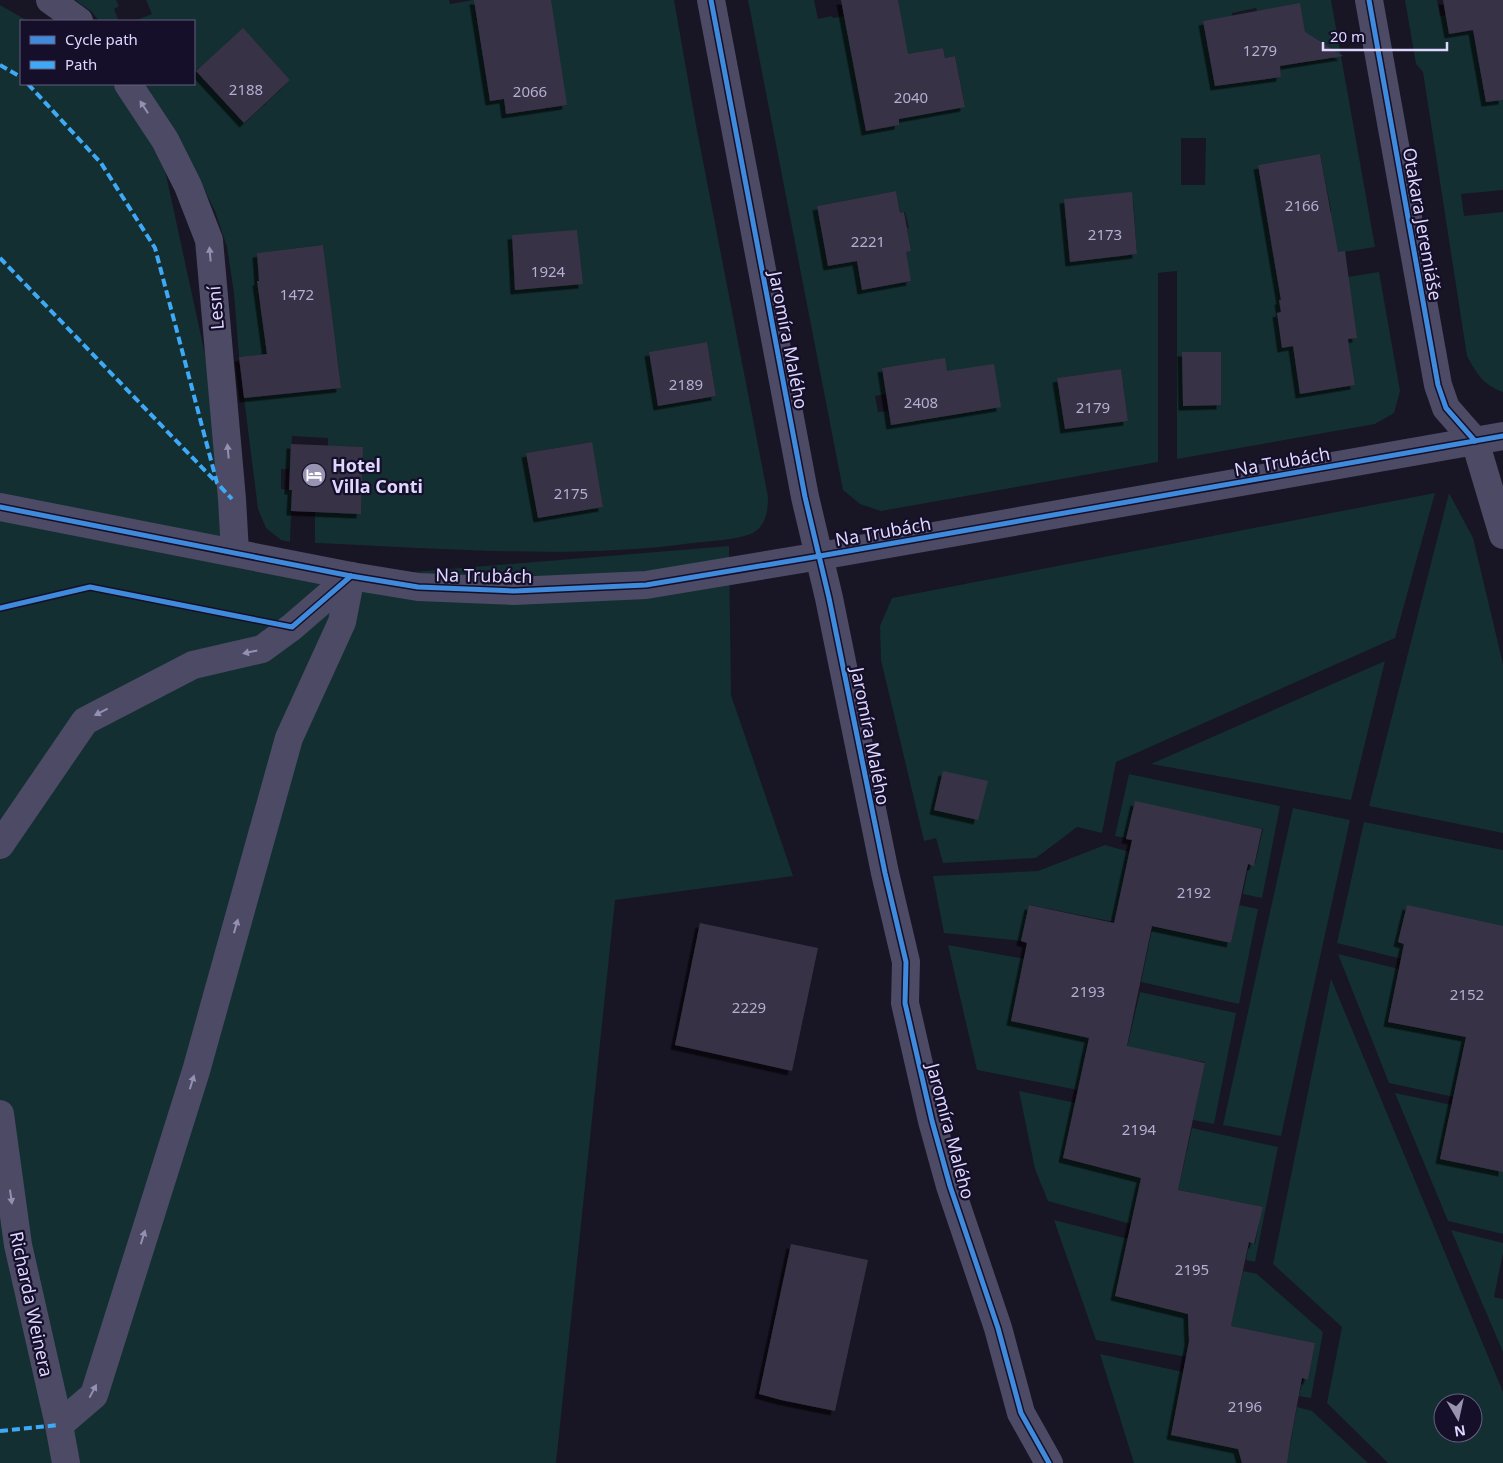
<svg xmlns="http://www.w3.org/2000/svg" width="1503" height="1463" viewBox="0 0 1503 1463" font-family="'Noto Sans',sans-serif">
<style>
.green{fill:#132f32;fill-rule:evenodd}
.building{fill:#373346;filter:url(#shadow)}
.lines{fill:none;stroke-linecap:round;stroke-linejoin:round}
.street{stroke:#4c4a65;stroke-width:28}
.quiet{stroke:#3fa9f5;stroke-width:4;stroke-dasharray:8 4;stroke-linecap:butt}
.cycleway-casing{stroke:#150f2a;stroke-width:8}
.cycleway{stroke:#408adc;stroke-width:5}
.oneway{fill:#9590b2}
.labels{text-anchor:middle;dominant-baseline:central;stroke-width:4.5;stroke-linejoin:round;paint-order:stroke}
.number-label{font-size:15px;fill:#b4aed1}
.street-label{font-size:18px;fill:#ded7ff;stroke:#150f2a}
.poi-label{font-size:18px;font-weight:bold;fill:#ded7ff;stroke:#150f2a;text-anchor:start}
</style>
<defs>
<filter id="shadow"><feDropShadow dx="-4.5" dy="4.5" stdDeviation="0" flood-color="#0009"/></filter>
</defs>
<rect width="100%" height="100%" fill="#181524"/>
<g class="green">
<polygon points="75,0 116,0 119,6 114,9 119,21 99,21 92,12"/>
<path d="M146 0H449L450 4 473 0H674L696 125 768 497C768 510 766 526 753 533 738 540 709 541 693 543 569 560 440 548 315 543V512L361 513 363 447 328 446V438L292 436 290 469H281V489L292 490 290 542 281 540 266 528 258 509 244 398 341 388 336 348 239 357 234 293 227 247 215 211 199 179 144 84H194V21H134L152 14ZM243 29 290 80 244 123 196 71ZM483 59 567 105 506 114 504 99 490 101ZM577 231 582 284 514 278 512 235ZM323 245 331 311 274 319 259 301 257 282 259 281 257 253ZM707 342 716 396 658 406 649 352ZM591 442 603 507 538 518 526 453Z"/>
<path d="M748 0H814L818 19 832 16 833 18 899 6 898 0H1331L1375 247 1337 253 1341 278 1379 272 1400 391 1394 413 1375 424 1177 459V271L1158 273V462L881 511 860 504 843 490ZM1300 4 1310 62 1280 66 1281 77 1246 81 1214 78 1203 21 1232 16V13L1256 8 1257 11ZM943 48 945 58 955 56 965 106 899 119V125L866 131 854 68 885 59ZM1181 138H1206L1205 185H1181ZM1320 154 1331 210V231L1334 230V231L1271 243 1258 165ZM896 191 900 213 905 212 909 228H907L911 251 903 253 911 281 862 290 857 261 828 266 817 206ZM1128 193 1133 201 1137 254 1070 261 1065 199ZM1307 296 1356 338 1348 339 1355 385 1300 394 1293 346 1282 348 1277 313 1281 312 1280 300ZM1182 352H1221V405H1183ZM945 359 891 425 888 411 878 412 875 396 886 394 882 368ZM1121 369 1128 421 1065 429 1057 378Z"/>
<path d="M1405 0H1437L1440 16 1446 15 1449 34 1473 30 1476 47 1503 40V190L1461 194 1464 216 1503 212V392C1483 385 1477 374 1467 356L1423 72 1416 64Z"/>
<polygon points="0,5 28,21 21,21 21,84 114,84 160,147 247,548 413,572 729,546 731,695 793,876 615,900 556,1463 0,1463"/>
<polygon points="1435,493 1395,638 1116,762 1102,833 1077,827 1036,858 943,863 936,838 924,841 881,660 880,626 892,598"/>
<polygon points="1449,493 1473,538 1503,664 1503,833 1369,806"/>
<polygon points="1385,661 1351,800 1151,764"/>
<polygon points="1129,774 1280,806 1262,898 1243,894 1249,864 1255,864 1263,829 1135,802 1127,838 1115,836"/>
<polygon points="1293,808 1350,820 1281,1136 1223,1125"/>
<polygon points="1364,822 1503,850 1503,927 1405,944 1402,959 1337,943"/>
<polygon points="1105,845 1130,852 1114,922 1030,905 1022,941 944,933 933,876 1038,871"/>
<polygon points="1239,905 1258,909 1239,1004 1141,982 1154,920 1194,935 1231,943"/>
<polygon points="948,945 1025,959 1011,1021 1047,1029 1090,1032 1078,1090 977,1070"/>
<polygon points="1338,954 1399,969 1388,1022 1424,1030 1426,1024 1468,1033 1454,1097 1389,1083"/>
<path d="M1331 979 1503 1392V1463H1388L1327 1403 1342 1327 1273 1264ZM1443 1403H1473V1433H1443Z"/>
<polygon points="1140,992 1236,1013 1214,1124 1193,1120 1205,1062 1169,1056 1126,1052"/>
<polygon points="1019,1091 1076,1103 1064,1159 1100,1168 1143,1170 1131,1224 1048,1201 1035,1169"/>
<polygon points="1395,1093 1452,1105 1441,1159 1476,1167 1503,1167 1503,1234 1448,1221"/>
<polygon points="1192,1128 1278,1147 1255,1262 1246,1260 1249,1243 1255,1244 1262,1207 1178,1190"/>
<polygon points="1054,1220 1128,1239 1116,1297 1153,1305 1195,1308 1186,1357 1096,1340"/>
<polygon points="1451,1230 1503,1243 1503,1253 1494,1297 1503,1299 1503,1352"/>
<polygon points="1243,1271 1257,1274 1323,1332 1311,1398 1299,1396 1303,1379 1308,1380 1315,1343 1231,1326"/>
<polygon points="1100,1354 1183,1372 1171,1435 1208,1443 1252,1446 1248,1463 1134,1463"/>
<polygon points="1297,1407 1312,1411 1368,1463 1287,1463"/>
</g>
<g class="building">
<polygon points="474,0 551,0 567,105 506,114 504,99 490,101"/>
<polygon points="841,0 898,0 908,54 943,48 945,58 955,56 965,107 899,119 899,125 866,131"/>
<polygon points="1443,0 1503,0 1503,100 1486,102 1473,30 1449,34"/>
<polygon points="1300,3 1305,32 1343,56 1280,66 1281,77 1215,86 1203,21"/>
<polygon points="243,28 290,80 244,123 196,71"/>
<polygon points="1320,154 1338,252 1345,251 1357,338 1348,339 1355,385 1300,394 1293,346 1282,348 1277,313 1281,312 1279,300 1281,300 1258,165"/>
<polygon points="896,191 900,213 904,212 911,251 906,252 911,281 862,290 857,261 828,266 817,206"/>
<polygon points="1132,192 1137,254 1070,262 1064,199"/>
<polygon points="577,230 583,284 515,290 512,235"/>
<polygon points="323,245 341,388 244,398 239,357 267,354 257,281 259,281 257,253"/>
<polygon points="707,342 716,396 658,406 649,352"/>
<polygon points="1182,352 1221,352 1221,405 1183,406"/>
<polygon points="945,358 947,371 994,364 1001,407 891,425 882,368"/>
<polygon points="1121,369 1128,421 1065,429 1057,378"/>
<polygon points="592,442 603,507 538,518 526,453"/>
<polygon points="291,444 363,447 361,514 291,511 292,490 289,490"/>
<polygon points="943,771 988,781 978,820 934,810"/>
<polygon points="1135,801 1262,829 1254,866 1248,864 1231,943 1152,926 1127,1046 1205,1063 1178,1190 1263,1207 1254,1244 1249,1242 1231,1326 1315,1343 1308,1380 1302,1378 1291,1438 1287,1463 1242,1463 1238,1449 1171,1435 1189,1341 1188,1314 1115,1296 1141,1178 1063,1158 1089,1038 1011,1021 1027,943 1021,941 1029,905 1114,923 1132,840 1126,839"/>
<polygon points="1407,905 1503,926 1503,1172 1440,1159 1466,1037 1388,1022 1404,944 1398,942"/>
<polygon points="700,923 818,948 792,1071 675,1045"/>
<polygon points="791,1244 868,1260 835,1411 781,1400 759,1394"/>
</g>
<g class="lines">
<g class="street">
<polyline points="50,0 79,21"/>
<polyline points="711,0 805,497 829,598 885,873 906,962 905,1003 932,1121 950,1186 998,1328 1021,1413 1049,1463"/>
<polyline points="1369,0 1438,385 1446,408 1475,441 1503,535"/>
<polyline points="128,84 165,140 188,186 209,240 232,499 235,552"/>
<polyline points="0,507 351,576 418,587 514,591 646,585 820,556 1503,436"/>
<polyline points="0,845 85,721 193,665 262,649 292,627 351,576"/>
<polyline points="0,1114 18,1245 59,1425 66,1463"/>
<polyline points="59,1425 94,1395 196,1071 289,738 342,622 351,576"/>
</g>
<g class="quiet">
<polyline points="0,65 21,77"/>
<polyline points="28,84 101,163 155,248 217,483 232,499"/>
<polyline points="0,258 215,481"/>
<polyline points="0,1431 59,1425"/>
</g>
<g class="cycleway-casing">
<g id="cycleway">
<polyline points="711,0 805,497 829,598 885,873 906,962 905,1003 932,1121 950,1186 998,1328 1021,1413 1049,1463"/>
<polyline points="1369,0 1438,385 1446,408 1475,441"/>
<polyline points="0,507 351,576 418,587 514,591 646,585 820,556 1503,436"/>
<polyline points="0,608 90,587 292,627 351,576"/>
</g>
</g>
<use href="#cycleway" class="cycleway"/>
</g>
<defs><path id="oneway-solid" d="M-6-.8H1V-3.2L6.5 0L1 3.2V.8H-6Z" transform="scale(1.25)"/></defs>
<g class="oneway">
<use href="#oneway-solid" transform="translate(144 107) rotate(-123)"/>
<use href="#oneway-solid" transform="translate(210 254) rotate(-95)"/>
<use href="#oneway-solid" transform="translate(228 451) rotate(-95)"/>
<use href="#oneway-solid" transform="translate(250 652) rotate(168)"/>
<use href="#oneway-solid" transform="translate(101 712) rotate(153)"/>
<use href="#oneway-solid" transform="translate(236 926) rotate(-74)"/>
<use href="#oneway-solid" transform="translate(192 1082) rotate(-73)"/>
<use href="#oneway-solid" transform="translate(11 1197) rotate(82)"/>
<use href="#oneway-solid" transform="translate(143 1237) rotate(-73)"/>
<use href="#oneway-solid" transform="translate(93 1391) rotate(-62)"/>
</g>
<defs>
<g id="hotel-disc" transform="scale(1.25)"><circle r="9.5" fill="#9993b2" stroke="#150f2a"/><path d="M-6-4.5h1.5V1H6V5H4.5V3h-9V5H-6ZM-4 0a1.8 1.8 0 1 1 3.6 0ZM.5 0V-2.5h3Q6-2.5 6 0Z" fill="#fff"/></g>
</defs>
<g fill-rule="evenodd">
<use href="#hotel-disc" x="314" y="475"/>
</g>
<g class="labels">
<g class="number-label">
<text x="1260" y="50">1279</text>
<text x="246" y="89">2188</text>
<text x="530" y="91">2066</text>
<text x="911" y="97">2040</text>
<text x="1302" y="205">2166</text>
<text x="1105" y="234">2173</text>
<text x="868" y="241">2221</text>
<text x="548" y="271">1924</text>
<text x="297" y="294">1472</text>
<text x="686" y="384">2189</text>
<text x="921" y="402">2408</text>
<text x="1093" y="407">2179</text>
<text x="571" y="493">2175</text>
<text x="1194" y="892">2192</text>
<text x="1088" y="991">2193</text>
<text x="1467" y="994">2152</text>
<text x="749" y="1007">2229</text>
<text x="1139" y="1129">2194</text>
<text x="1192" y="1269">2195</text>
<text x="1245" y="1406">2196</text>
</g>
<g class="street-label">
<text transform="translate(1423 224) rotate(80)">Otakara Jeremiáše</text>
<text transform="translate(215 308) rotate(-95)">Lesní</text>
<text transform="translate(789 340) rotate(79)">Jaromíra Malého</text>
<text transform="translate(1282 461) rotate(-10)">Na Trubách</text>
<text transform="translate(883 531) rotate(-10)">Na Trubách</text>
<text transform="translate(484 575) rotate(1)">Na Trubách</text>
<text transform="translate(871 736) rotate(79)">Jaromíra Malého</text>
<text transform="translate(951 1131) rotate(75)">Jaromíra Malého</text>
<text transform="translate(32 1304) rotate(78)">Richarda Weinera</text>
</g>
<g class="poi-label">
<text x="332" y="465">Hotel<tspan x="332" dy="21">Villa Conti</tspan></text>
</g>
</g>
<rect x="20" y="20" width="175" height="65" fill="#150f2a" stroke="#655f7f"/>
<rect x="30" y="36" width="25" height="8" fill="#408adc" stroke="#655f7f"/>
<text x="65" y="45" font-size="15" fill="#ded7ff">Cycle path</text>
<rect x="30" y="61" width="25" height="8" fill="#3fa9f5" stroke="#655f7f"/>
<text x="65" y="70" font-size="15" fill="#ded7ff">Path</text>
<g transform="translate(1458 1418) rotate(171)"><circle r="24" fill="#150f2a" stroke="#655f7f"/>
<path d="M0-4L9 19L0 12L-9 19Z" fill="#9993b2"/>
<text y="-8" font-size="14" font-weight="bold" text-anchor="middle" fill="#ded7ff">N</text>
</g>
<path d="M1323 42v8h124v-8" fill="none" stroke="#ded7ff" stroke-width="2.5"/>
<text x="1330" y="42" font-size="15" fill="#ded7ff" stroke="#150f2a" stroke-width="4" paint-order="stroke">20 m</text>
</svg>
